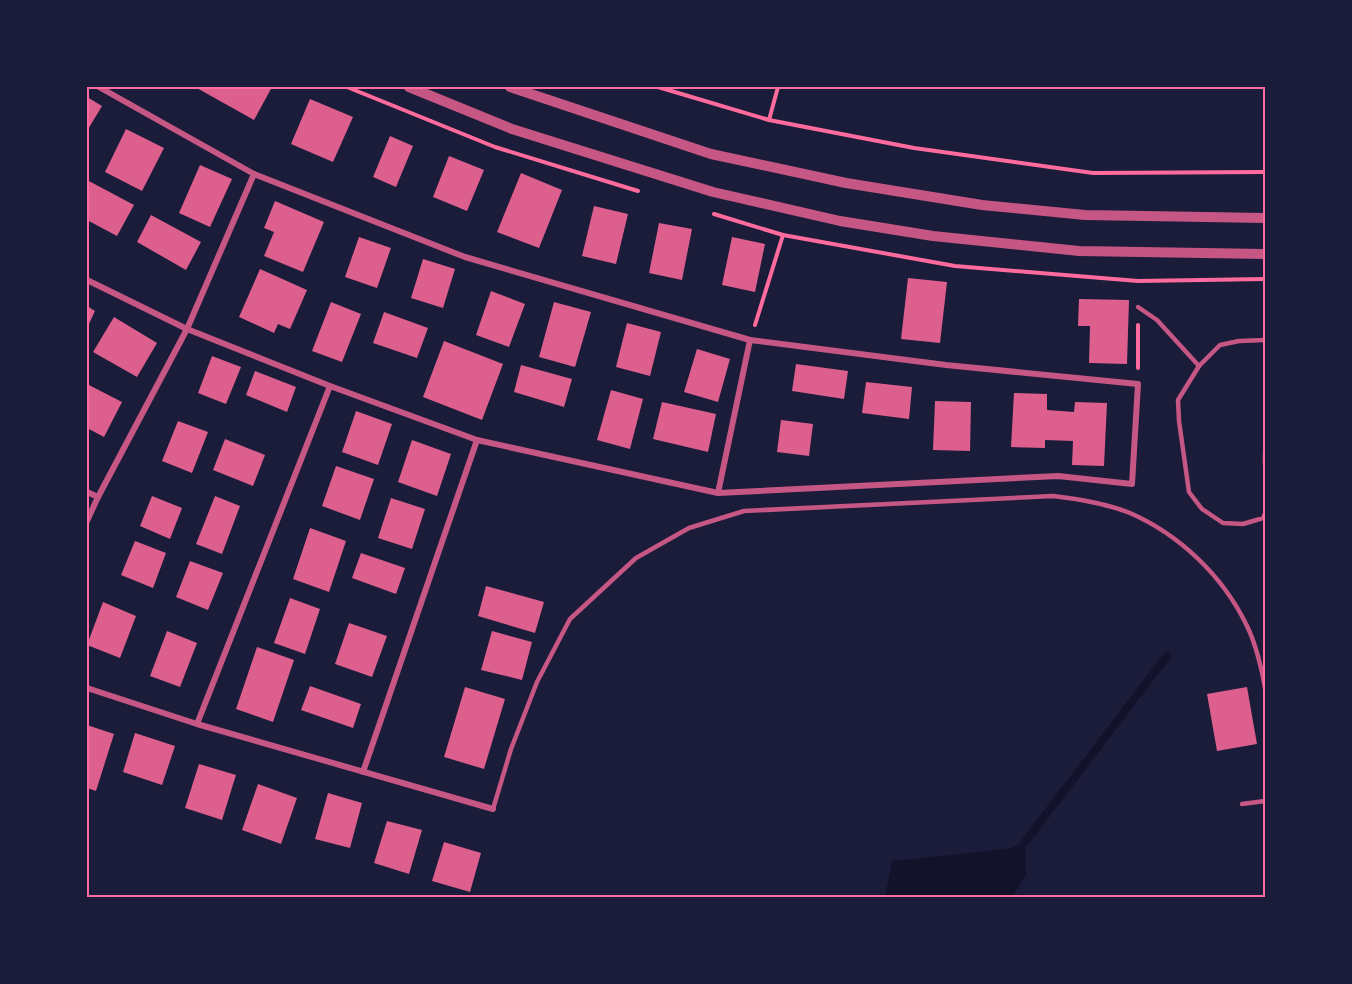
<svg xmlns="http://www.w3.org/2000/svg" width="1352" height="984" viewBox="0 0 1352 984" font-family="'Fira Sans',sans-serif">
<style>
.water{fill:#12122b}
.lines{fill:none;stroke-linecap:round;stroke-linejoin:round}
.stream{stroke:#12122b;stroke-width:8}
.building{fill:#dd5f8e}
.path{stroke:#ff6b9d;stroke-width:4}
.service{stroke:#c65784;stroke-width:4.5}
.minor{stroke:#c65784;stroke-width:6}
.tertiary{stroke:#c65784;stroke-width:10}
.neatline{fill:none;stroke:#ff6b9d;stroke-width:2}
</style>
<rect width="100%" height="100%" fill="#1b1b3a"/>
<polygon class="water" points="1025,842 1026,875 1012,897 885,897 892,861 1007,849"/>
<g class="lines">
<polyline class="stream" points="1025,842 1167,656"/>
</g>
<g class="building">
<polygon points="195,87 272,87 254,120"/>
<polygon points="87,97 102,106 87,131"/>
<polygon points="310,99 353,117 333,162 291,144"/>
<polygon points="126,129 164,148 142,191 105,172"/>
<polygon points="390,136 413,146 396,187 373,177"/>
<polygon points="449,156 484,170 467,211 433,197"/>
<polygon points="200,165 232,179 210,227 179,213"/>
<polygon points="521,173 562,190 539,248 497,232"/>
<polygon points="87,180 134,205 117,236 87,220"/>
<polygon points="275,201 324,222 303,272 264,256 274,232 264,228"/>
<polygon points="594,206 628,214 616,264 582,256"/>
<polygon points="151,215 201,242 186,270 137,242"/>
<polygon points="659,223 692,229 682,280 649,273"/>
<polygon points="359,237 391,248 377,288 345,277"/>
<polygon points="732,237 765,244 755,292 722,285"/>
<polygon points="423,259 455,269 443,308 411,298"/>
<polygon points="260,269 307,290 290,329 278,324 274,333 239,317"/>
<polygon points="908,278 947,282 940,343 901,339"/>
<polygon points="491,291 525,304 509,347 476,335"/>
<polygon points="1079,299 1129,300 1127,364 1089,363 1090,326 1078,326"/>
<polygon points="331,302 361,314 342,362 312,351"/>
<polygon points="554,302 591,312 575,367 539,357"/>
<polygon points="87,306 95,311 87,328"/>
<polygon points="384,312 428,328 417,358 373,343"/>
<polygon points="114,317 157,343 137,377 93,352"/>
<polygon points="627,323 661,332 650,376 616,367"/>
<polygon points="444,341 503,364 482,420 423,397"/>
<polygon points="697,349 730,359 718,402 684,392"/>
<polygon points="212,356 241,367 226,404 198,393"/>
<polygon points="796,364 848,371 844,399 792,391"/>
<polygon points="521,365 572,379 564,407 514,392"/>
<polygon points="255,371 296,387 287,412 246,395"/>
<polygon points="866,382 912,387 909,419 862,413"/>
<polygon points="87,384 122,402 104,437 87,428"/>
<polygon points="611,390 643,399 630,449 597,440"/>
<polygon points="1014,393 1047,394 1047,410 1074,412 1075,402 1107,403 1104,466 1072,465 1073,441 1045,440 1045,448 1011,447"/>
<polygon points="935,401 971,402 970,451 933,450"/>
<polygon points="662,402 716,414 708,452 653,439"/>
<polygon points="356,411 392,424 378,465 342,452"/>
<polygon points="781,420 813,424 809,456 777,452"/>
<polygon points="178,421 208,432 192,473 162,461"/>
<polygon points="225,439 265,455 253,486 213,470"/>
<polygon points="412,440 451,454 437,496 398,482"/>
<polygon points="336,466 374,479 360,520 322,506"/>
<polygon points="152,496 182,508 170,539 140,526"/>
<polygon points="215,496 240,506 222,554 196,544"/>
<polygon points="391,498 425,509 412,549 378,538"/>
<polygon points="310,528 346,541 329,592 293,579"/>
<polygon points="135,541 166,553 153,588 121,575"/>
<polygon points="361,553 405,568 396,594 352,578"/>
<polygon points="190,561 223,573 208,610 176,597"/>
<polygon points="486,586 544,602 535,633 478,616"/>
<polygon points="290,598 320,609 305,654 274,643"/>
<polygon points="103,602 136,616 120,658 87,645"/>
<polygon points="349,623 387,636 372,677 335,664"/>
<polygon points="167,631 197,643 180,687 150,676"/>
<polygon points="492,631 532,642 522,680 481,670"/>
<polygon points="257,647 294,660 273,722 236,709"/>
<polygon points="310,686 361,704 353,728 301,710"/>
<polygon points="465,687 505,699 484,769 444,757"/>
<polygon points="1247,687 1257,744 1217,751 1207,694"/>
<polygon points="87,725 114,734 96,791 87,788"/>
<polygon points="135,733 175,746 162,785 123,772"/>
<polygon points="199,764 236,775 222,820 185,808"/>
<polygon points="258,784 297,798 281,844 242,830"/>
<polygon points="328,793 362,803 350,848 315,839"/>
<polygon points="387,821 422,830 409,874 374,863"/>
<polygon points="444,842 481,853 470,892 432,881"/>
</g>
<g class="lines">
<g class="path">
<polyline points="347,87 495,147 638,191"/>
<polyline points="658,87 769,120 914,148 1093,173 1265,172"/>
<polyline points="769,120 778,87"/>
<polyline points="714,214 783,235 955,266 1138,281 1265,279"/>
<polyline points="755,325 783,235"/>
<polyline points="1138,325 1138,368"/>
</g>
<g class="service">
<polyline points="1138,307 1157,320 1199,366"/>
<polyline points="1265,340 1239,341 1220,345 1199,366 1178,400 1179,421 1189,492 1202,509 1223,523 1243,524 1263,518 1265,514"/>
<polyline points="1265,454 1265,463"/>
<polyline points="1242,804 1265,801"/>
<path d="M493 809 511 749 537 682 570 619 636 558 689 528 744 511 1053 496C1079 499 1105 503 1130 513 1180 535 1223 576 1247 626 1255 642 1262 669 1265 688"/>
</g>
<g class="minor">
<polyline points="87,280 187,329 330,386 477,440 718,493 1058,476 1132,484 1138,384 946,365 750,340 465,257 254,174 99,87"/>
<polyline points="87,492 98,497"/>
<polyline points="718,493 750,340"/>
<polyline points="87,521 98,497 187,329 254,174"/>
<polyline points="87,688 197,724 493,809"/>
<polyline points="197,724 330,386"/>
<polyline points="363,772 477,440"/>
</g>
<g class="tertiary">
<polyline points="409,87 512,129 713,192 840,221 933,236 1079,251 1265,254"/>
<polyline points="510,87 711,154 846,183 982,205 1085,215 1265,218"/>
</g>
</g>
<rect width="1352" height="984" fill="none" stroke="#1b1b3a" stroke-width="177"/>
<rect x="88" y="88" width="1176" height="808" class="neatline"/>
</svg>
